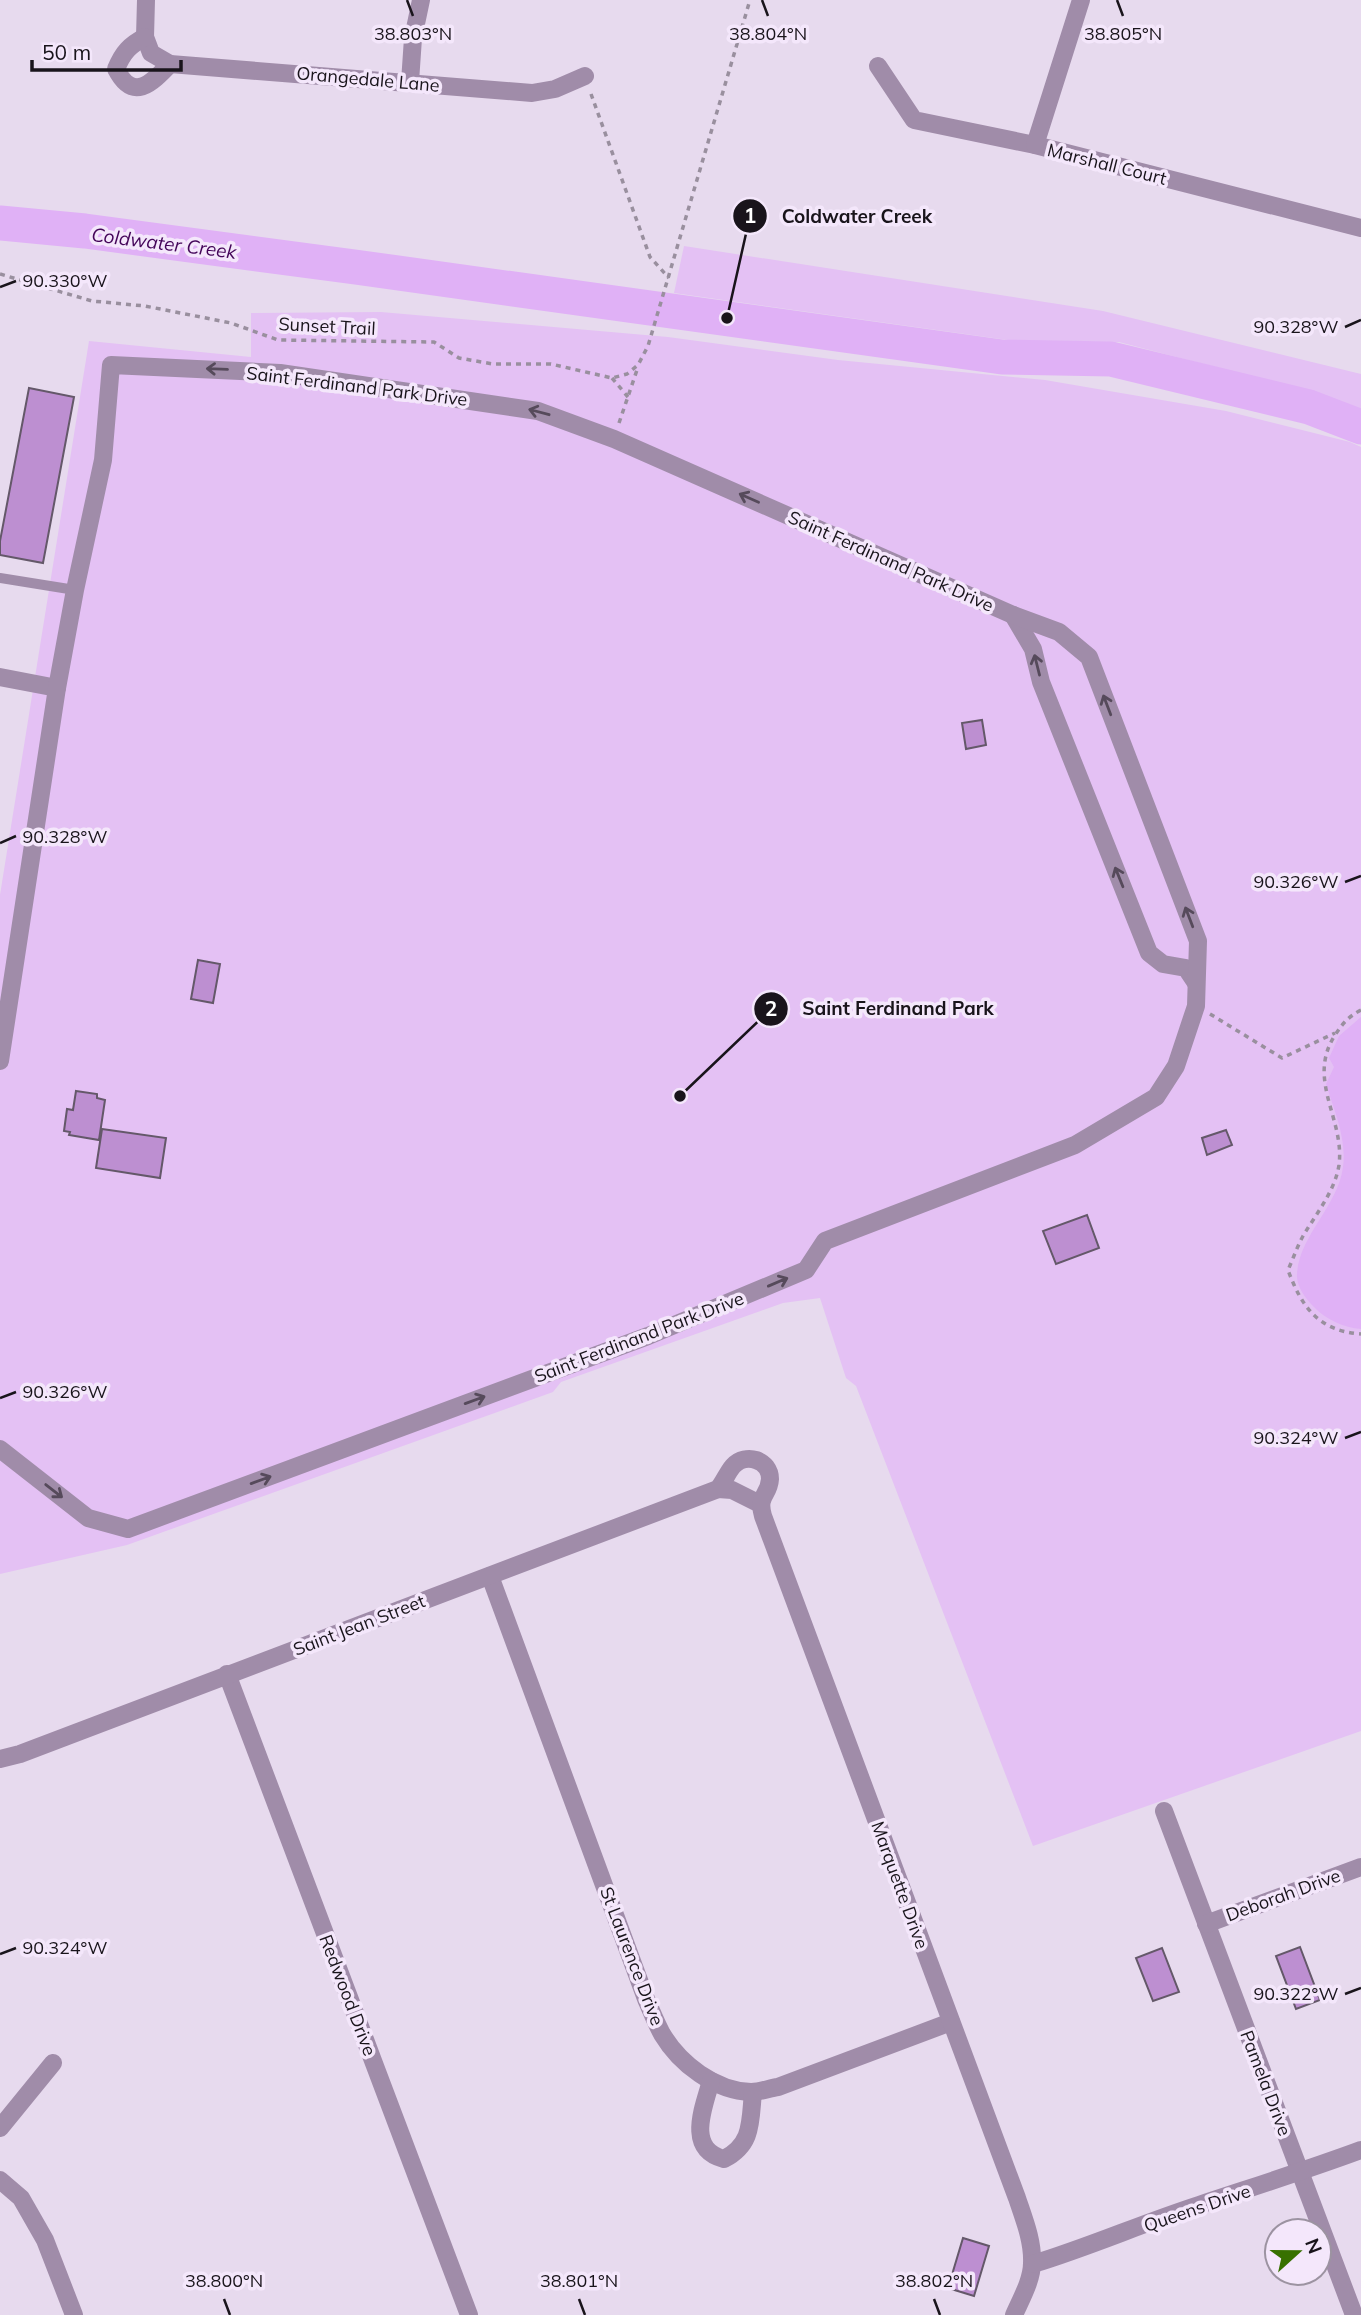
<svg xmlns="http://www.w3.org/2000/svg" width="1361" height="2315" viewBox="0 0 1361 2315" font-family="Mulish,sans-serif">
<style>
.green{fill:#e4c1f4}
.water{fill:#e0b1f6}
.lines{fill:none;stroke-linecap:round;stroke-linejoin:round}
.river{stroke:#e0b1f6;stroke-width:35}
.building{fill:#bd8fd1;stroke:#645869;stroke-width:2}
.path{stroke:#998f9e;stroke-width:3.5;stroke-dasharray:5 5;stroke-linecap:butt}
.lane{stroke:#a08ca9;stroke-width:10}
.street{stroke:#a08ca9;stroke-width:18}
.oneway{stroke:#564a5b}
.ticks{fill:none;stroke:#19141b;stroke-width:2.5}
.labels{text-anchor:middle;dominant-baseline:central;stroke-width:7;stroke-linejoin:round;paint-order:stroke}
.street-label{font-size:18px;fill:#19141b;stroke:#f4e7fb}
.water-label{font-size:19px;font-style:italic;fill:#440559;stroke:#f4e7fb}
.ticks-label{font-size:18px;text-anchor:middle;fill:#19141b;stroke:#f4e7fb;stroke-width:7;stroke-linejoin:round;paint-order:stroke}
.leader{fill:none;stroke:#19141b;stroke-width:2.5}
.callout-dot{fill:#19141b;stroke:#f4e7fb;stroke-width:2.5}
.mark-label{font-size:21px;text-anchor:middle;font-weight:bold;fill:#fff}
.callout-label{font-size:19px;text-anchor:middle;font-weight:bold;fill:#19141b;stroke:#f4e7fb;stroke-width:7;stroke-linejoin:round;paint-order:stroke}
</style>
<rect width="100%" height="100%" fill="#e7daee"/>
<g class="green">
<polygon points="684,246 1103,311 1361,374 1361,409 1329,397 1119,342 1015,341 674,293"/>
<polygon points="381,312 668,337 838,360 1045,380 1226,411 1350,442 1361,447 1361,1731 1033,1846 856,1386 846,1378 820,1298 783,1303 561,1382 553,1392 127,1545 0,1574 0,895 89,341 251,357 251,313"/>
</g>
<path class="water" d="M1361 1017V1329C1344 1328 1325 1319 1313 1306 1305 1298 1296 1286 1297 1274 1299 1236 1338 1206 1343 1167 1347 1139 1334 1110 1326 1084L1334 1067 1329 1058 1339 1036Z"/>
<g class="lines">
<polyline class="river" points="0,223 85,231 355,267 1002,357 1111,359 1309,407 1361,427"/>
</g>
<g class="building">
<polygon points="29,388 74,397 43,563 0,555 0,541"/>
<polygon points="982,720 986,745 966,749 962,723"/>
<polygon points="198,960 220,964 213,1003 191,999"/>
<polygon points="76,1091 97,1094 97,1098 105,1100 99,1140 69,1135 70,1132 64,1131 67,1109 73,1110"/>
<polygon points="102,1129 166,1138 160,1178 96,1168"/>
<polygon points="1226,1130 1232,1145 1207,1155 1202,1138"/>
<polygon points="1087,1215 1099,1248 1056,1264 1043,1231"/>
<polygon points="1300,1947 1320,2000 1296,2009 1276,1956"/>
<polygon points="1162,1948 1179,1992 1153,2001 1136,1958"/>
<polygon points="963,2238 989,2246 974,2296 948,2288"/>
</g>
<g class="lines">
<g class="path">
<polyline points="591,94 650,257 669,278"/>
<polyline points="0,274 92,301 145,306 231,323 278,340 434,342 459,358 493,364 551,364 612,378 627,374 638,365 648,346 750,0"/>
<polyline points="612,378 628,397"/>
<polyline points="619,423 638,367"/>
<path d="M1361 1010C1348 1017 1343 1023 1335 1035 1306 1080 1345 1119 1339 1165 1335 1191 1316 1214 1303 1236 1297 1247 1293 1259 1288 1270 1302 1308 1319 1331 1361 1334"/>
<polyline points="1210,1014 1282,1058 1335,1033"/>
</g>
<polyline class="lane" points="0,578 75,590"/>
<g class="street">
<polyline points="146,0 145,37 151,53 170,64 532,93 555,89 585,76"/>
<path d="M145 37C130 45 123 52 116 69 133 102 151 84 170 64"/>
<polyline points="878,66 914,120 1035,145 1361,228"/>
<polyline points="410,82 413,38 421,0"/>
<polyline points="1035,145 1081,0"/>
<polyline points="1013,615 1033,649 1041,682 1149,953 1163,964 1186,968 1196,983"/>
<polyline points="0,677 57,688"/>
<polyline points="0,1061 57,688 75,590 103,460 111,365 280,373 538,411 614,439 1013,615 1059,632 1089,657 1198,941 1196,1006 1176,1066 1156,1097 1075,1145 825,1241 806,1270 648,1336 128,1529 88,1518 0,1449"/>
<polyline points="718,1489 732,1490 760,1504"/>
<path d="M490 1576 646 1999C651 2010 656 2023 662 2034 680 2064 715 2091 751 2092 760 2092 770 2088 778 2087L951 2022"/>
<polyline points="227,1674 469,2315"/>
<path d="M0 1759 20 1754 718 1489C724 1482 727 1473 733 1466 746 1452 770 1460 770 1479 769 1496 757 1495 763 1516L1017 2198C1024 2219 1033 2241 1032 2263 1032 2280 1021 2299 1014 2315"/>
<polyline points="1164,1811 1354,2315"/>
<polyline points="1206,1924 1361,1867"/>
<path d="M711 2081C703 2109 686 2149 724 2159 753 2144 750 2122 753 2092"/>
<polyline points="0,2128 53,2063"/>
<polyline points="0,2180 21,2198 45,2240 74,2315"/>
<path d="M1033 2264C1089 2247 1143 2223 1199 2205 1253 2187 1307 2170 1361 2150"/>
</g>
</g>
<defs><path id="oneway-shaft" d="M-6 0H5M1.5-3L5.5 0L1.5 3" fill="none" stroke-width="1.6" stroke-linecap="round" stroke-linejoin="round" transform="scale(1.75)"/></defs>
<g class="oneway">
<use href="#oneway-shaft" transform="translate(217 369) rotate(-178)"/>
<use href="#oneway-shaft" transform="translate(539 412) rotate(-165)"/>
<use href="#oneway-shaft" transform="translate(749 498) rotate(-156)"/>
<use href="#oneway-shaft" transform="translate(1037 665) rotate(-104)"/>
<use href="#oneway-shaft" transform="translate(1107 705) rotate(-111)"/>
<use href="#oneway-shaft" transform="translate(1119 877) rotate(-112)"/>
<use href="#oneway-shaft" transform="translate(1189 917) rotate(-111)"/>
<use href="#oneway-shaft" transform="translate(778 1282) rotate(-23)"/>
<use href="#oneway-shaft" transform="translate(475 1400) rotate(-20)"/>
<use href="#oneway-shaft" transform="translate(261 1480) rotate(-20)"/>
<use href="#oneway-shaft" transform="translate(54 1491) rotate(38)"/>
</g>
<path class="ticks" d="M407 0 413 16M762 0 768 16M1117 0 1123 16M0 287 16 281M1345 327 1361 320M0 843 16 836M1345 882 1361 876M0 1398 16 1392M1345 1438 1361 1432M0 1954 16 1948M1345 1994 1361 1988M224 2299 230 2315M579 2299 585 2315M934 2299 940 2315"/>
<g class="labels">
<g class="street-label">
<text transform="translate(368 79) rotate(5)">Orangedale Lane</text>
<text transform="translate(1107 164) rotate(14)">Marshall Court</text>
<text transform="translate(327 326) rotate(3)">Sunset Trail</text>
<text transform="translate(357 386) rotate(7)">Saint Ferdinand Park Drive</text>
<text transform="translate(891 561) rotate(24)">Saint Ferdinand Park Drive</text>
<text transform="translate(639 1337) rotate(-21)">Saint Ferdinand Park Drive</text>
<text transform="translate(359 1625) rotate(-21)">Saint Jean Street</text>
<text transform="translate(900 1885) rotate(70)">Marquette Drive</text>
<text transform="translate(1283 1895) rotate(-20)">Deborah Drive</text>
<text transform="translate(632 1956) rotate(69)">St Laurence Drive</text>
<text transform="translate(348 1995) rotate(69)">Redwood Drive</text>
<text transform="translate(1266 2083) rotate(69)">Pamela Drive</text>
<text transform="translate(1197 2208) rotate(-19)">Queens Drive</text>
</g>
<g class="water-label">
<text transform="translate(164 243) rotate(7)">Coldwater Creek</text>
</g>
</g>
<g class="ticks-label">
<text x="768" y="40">38.804°N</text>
<text x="413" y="40">38.803°N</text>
<text x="1123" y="40">38.805°N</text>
<text x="65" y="287">90.330°W</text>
<text x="1296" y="333">90.328°W</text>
<text x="65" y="843">90.328°W</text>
<text x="1296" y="888">90.326°W</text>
<text x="65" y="1398">90.326°W</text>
<text x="1296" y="1444">90.324°W</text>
<text x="65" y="1954">90.324°W</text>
<text x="1296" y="2000">90.322°W</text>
<text x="224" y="2287">38.800°N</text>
<text x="579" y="2287">38.801°N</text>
<text x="934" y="2287">38.802°N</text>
</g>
<path class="leader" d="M727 318L750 216M680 1096L771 1009"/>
<g class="callout-dot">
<circle cx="727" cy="318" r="7"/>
<circle cx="680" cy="1096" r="7"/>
<circle cx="750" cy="216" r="18"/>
<circle cx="771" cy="1009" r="18"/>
</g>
<g class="mark-label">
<text x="750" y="223">1</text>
<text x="771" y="1016">2</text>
</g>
<g class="callout-label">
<text x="857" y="223">Coldwater Creek</text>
<text x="898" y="1015">Saint Ferdinand Park</text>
</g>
<g transform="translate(1298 2252) rotate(69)"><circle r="33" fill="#f4e7fb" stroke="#9c93a1" stroke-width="2"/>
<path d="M0-5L12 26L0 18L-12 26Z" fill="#387100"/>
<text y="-10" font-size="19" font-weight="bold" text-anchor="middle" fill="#19141b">N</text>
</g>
<path d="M32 60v10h149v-10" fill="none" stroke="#19141b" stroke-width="3.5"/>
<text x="42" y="60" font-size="21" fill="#19141b" stroke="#f4e7fb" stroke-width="5" paint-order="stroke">50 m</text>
</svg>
